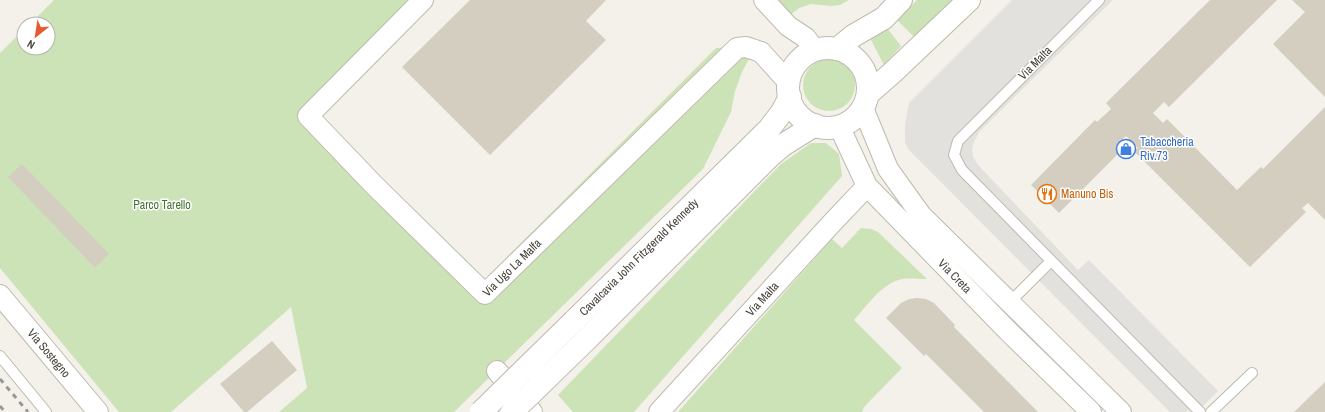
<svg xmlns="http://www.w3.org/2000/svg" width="1325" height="412" viewBox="0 0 1325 412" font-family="'Archivo Narrow',sans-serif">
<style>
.green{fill:#cce3b8}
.parking{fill:#e3e1de}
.building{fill:#d4cec1}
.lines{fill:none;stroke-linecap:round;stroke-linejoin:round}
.service-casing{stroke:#bebaae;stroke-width:12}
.minor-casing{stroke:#bebaae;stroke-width:22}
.tertiary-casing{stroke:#bebaae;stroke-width:24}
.service{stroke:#fff;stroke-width:10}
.minor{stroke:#fff;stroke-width:20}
.tertiary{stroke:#fff;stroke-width:22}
.rail{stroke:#989898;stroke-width:3;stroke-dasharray:5 5;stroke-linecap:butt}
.tertiary-bridge-casing{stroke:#bebaae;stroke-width:24;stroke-linecap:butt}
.tertiary-bridge{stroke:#fff;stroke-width:22}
.labels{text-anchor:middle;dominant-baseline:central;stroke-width:3;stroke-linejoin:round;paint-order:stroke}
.street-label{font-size:12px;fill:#474339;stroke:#fff}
.shop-label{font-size:12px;fill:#366cbe;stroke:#fff;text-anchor:start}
.food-label{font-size:12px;fill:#c56008;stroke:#fff;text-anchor:start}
.park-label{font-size:12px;fill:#467332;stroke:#fff}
</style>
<rect width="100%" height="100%" fill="#f3f1ea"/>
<g class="green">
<polygon points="54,0 413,0 297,116 445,270 448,266 473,291 716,48 732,47 751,55 742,72 735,91 731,112 703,169 454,412 279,412 307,388 291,307 171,412 119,412 0,268 0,53 24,29 24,48 48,48 48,24 30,24"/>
<polygon points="774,0 849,0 840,5 831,6 811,4 799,8 789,16"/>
<polygon points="917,0 957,0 917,40 897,20"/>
<polygon points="884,24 901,46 884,65 869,36"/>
<circle cx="829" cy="85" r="26"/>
<polygon points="811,143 826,143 839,154 842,176 634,412 573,412 558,395 781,164"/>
<path d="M861 228 871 229 878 232 927 279C919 279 910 278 902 279 882 283 867 306 854 320L902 368 864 407 862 412H678L832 239 842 248Z"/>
</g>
<polygon class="parking" points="1012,0 1113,0 979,132 974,142 972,150 973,157 978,165 1078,270 1089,260 1218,391 1197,412 1191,412 1189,410 1186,412 1170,412 908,149 905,142 905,124 909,103"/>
<g class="building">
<polygon points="470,0 606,0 586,21 606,40 490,155 402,67"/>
<polygon points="1210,0 1277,0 1169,107 1164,102 1153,113 1163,123 1167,119 1237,190 1261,167 1263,169 1325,107 1325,220 1308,203 1302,208 1306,212 1250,267 1134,151 1138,148 1126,136 1118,143 1123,149 1059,213 1031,185 1095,120 1097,122 1111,109 1106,103"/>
<polygon points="1292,0 1325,0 1325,97 1273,44 1305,12"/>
<polygon points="22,164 109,254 95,268 8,177"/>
<polygon points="917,298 926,299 934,303 955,325 954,327 1038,412 984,412 926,354 924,356 886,318 901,303 909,299"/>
<polygon points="272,341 297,370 247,412 244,412 220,384"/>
<polygon points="1325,382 1325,412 1294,412"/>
</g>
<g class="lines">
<g class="service-casing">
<g id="service">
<polyline points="1099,0 958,141 954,155 962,170 1200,412"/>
<polyline points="1010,302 1051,261"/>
<polyline points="0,356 46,412"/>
<polyline points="1211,412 1252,373"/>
</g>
</g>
<g class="minor-casing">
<g id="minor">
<path id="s1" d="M423 0 308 116 374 185 485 294 737 48 746 47 761 52 789 83"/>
<polyline points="764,0 788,26 806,38 815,50"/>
<polyline points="863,108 888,169 921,215 1121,412"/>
<path id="s2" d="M839 126 867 186 1008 331 1091 412"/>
<path id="s3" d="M0 295 98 412"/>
<polyline points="497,371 532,412"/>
<path id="s4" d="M659 412 831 224 867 186"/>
</g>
</g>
<g class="tertiary-casing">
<g id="tertiary">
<circle cx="828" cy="88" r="40"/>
<polyline points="837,49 853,36 884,18 901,0"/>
<polyline points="868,94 892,73 969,0"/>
<path id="s5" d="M574 321 769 129 782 112 790 97"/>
<polyline points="588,338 769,157 783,145 815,125"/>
</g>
</g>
<use href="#service" class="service"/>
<use href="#minor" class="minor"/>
<use href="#tertiary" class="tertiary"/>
<g class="rail">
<polyline points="0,379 28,412"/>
<polyline points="0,406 5,412"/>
</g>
<g class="tertiary-bridge-casing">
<g id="tertiary-bridge">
<polyline points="481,412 574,321"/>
<polyline points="512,412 588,338"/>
</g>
</g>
<use href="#tertiary-bridge" class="tertiary-bridge"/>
</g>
<defs>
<g id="shop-ring" transform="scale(1)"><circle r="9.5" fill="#fff" stroke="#3f7fe0" stroke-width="1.5"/><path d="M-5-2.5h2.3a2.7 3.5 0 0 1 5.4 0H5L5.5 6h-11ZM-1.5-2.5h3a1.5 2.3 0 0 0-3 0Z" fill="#3f7fe0"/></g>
<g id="restaurant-ring" transform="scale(1)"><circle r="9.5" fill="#fff" stroke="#e8710a" stroke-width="1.5"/><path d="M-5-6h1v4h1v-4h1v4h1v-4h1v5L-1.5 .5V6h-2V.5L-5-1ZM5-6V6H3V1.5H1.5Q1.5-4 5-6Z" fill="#e8710a"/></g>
</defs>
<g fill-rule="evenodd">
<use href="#shop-ring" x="1126" y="149"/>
<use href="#restaurant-ring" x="1047" y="194"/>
</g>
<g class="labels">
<g class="street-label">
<text transform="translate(1035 63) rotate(-45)">Via Malta</text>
<text stroke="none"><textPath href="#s5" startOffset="91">Cavalcavia John Fitzgerald Kennedy</textPath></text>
<text stroke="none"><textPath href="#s1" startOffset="452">Via Ugo La Malfa</textPath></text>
<text stroke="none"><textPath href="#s2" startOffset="192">Via Creta</textPath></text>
<text stroke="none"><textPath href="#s4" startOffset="153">Via Malta</textPath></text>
<text stroke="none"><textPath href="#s3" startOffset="76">Via Sostegno</textPath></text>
</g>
<g class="shop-label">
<text x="1140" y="142">Tabaccheria<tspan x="1140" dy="14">Riv.73</tspan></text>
</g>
<g class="food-label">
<text x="1061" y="194">Manuno Bis</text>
</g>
<g class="park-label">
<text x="162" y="205">Parco Tarello</text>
</g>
</g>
<g transform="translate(36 36) rotate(210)"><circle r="19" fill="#ffffff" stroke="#b5b4b0"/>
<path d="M0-3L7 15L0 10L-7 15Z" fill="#e45a31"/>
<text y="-6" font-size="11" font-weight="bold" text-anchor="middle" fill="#474339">N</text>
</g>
</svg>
